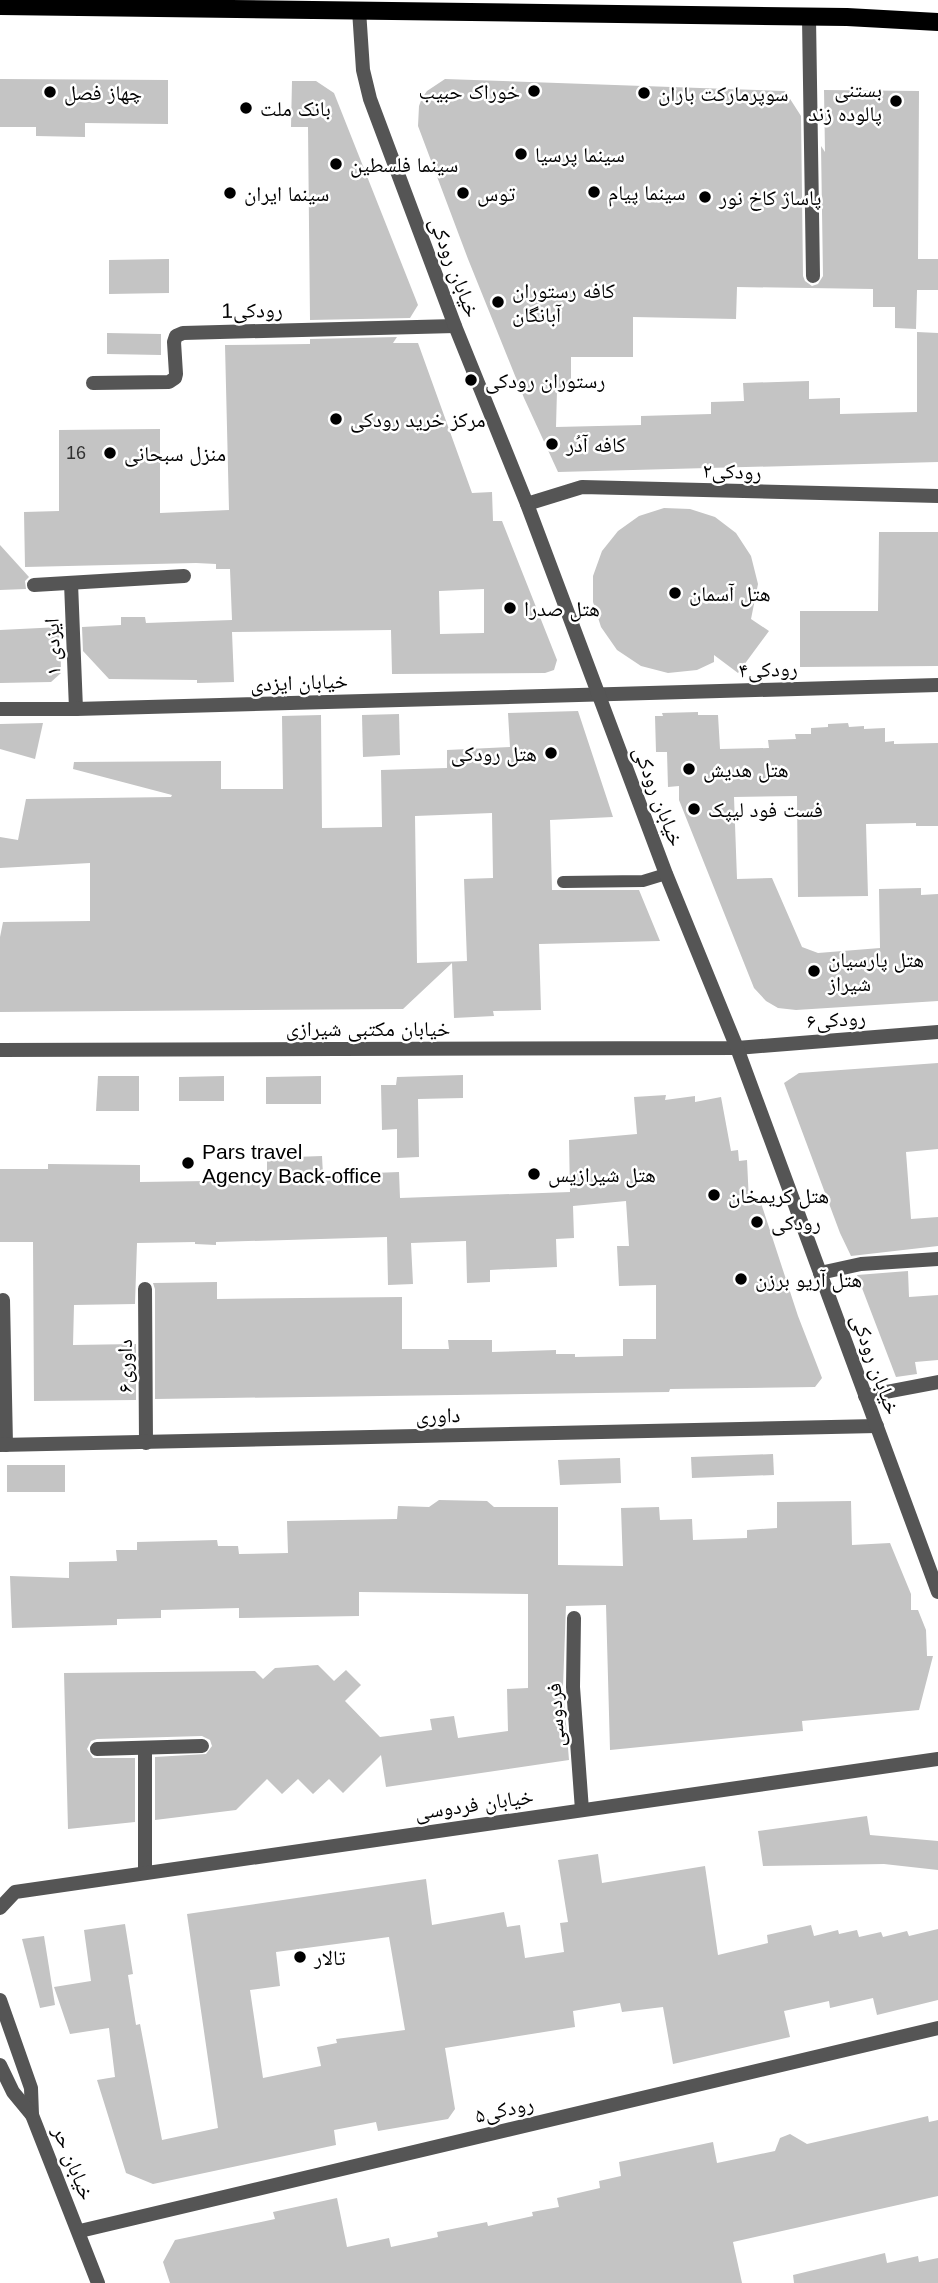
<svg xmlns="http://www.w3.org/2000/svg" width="938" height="2283" viewBox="0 0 938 2283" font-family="Arial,'Noto Naskh Arabic',sans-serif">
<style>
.building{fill:#c4c4c4;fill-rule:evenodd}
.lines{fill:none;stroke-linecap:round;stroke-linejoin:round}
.service{stroke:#555;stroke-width:12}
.minor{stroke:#555;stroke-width:14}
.tertiary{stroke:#555;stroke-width:14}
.primary{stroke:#000;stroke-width:18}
.poi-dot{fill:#000;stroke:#fff;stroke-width:2.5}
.labels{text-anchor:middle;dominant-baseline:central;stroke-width:5;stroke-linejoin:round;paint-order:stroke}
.number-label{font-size:18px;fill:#313131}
.poi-label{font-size:21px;fill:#000;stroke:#fff;text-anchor:start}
.street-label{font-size:21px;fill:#000;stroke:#fff}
</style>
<rect width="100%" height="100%" fill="#fff"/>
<g class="building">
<polygon points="0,79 168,80 168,124 85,123 85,137 36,136 36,127 0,127"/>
<polygon points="445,79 785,91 801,116 803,276 805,281 812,286 818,284 823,276 821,146 825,152 824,90 919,91 918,259 938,259 938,290 917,290 916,329 895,328 895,307 873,307 873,289 737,287 736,319 633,317 633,357 571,357 571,387 557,390 556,427 641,425 641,416 711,414 711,402 744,401 743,383 809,381 809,399 840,398 840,414 917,412 917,332 938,333 938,462 558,472 524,398 468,259 418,126 419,106 422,98 427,91"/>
<polygon points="292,81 316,81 334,93 418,305 410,318 310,320 308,127 291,127"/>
<polygon points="169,259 169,293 109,294 109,260"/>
<polygon points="107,333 161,334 161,355 107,354"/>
<path d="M397 337 393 343H418L472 493 492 492 493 521H502L557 660 554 670 545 673 392 674 391 630 232 632 234 682 197 683V680L109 679 83 651 82 627 121 625V617H145L146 623 232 620 230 569H216V564L196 563 25 567 24 512 59 511V430L160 429V513L229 510 225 345 310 344V339ZM484 589V633L440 634 439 591Z"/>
<polygon points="664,508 690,509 715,517 736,533 751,556 758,584 751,619 769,631 738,673 714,655 714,662 697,670 668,673 641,666 617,650 601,627 593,602 593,576 602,551 618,531 639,516"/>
<polygon points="879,532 938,532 938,666 800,667 800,611 878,611"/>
<polygon points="0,545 29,577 25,581 26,589 0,590"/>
<polygon points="60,627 61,673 51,682 0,683 0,630"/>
<path d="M578 711 613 817 550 820 552 890H639L660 941 539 944 541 1010 493 1011 494 1016 454 1018 452 963 403 1009 0 1012V937L3 922 90 921V863L0 868V837L18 840 26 799 171 797 172 795 73 769 74 762 221 761V789H283L282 716 321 715 322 828 382 827 381 770 447 768V750L510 747 508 713ZM492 813 493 878 464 879 467 961 417 963 415 816Z"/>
<polygon points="698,712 698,715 718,715 720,749 769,748 768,740 796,739 795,734 811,734 811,728 828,727 828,724 848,723 849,727 864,726 864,729 885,728 885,742 894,741 894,744 938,743 938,826 916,826 916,823 866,824 868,896 798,897 797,796 734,797 737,879 772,878 802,947 818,953 880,948 879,889 921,888 921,895 938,894 938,1001 796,1010 778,1008 766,1001 754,988 679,800 679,786 668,787 667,752 656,752 655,716 663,716 662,713"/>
<polygon points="399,714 400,755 363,757 362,715"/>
<polygon points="43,723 35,759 0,749 0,724"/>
<polygon points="938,1063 938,1149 906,1152 911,1219 938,1217 938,1246 851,1256 840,1233 784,1083 799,1073"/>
<polygon points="463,1075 463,1098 418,1099 419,1157 397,1158 397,1129 382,1130 381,1085 396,1085 397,1077"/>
<polygon points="98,1076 139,1076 139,1111 96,1111"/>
<polygon points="224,1076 224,1101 179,1101 179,1077"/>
<polygon points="321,1076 321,1104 266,1104 266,1077"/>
<polygon points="666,1095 665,1100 695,1096 695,1102 721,1097 731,1151 738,1150 739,1161 747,1160 749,1202 760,1200 798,1316 822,1378 815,1387 670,1389 669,1392 155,1399 155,1289 153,1283 217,1282 217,1299 402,1297 402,1349 449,1349 448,1340 492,1340 492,1352 556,1350 556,1354 575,1354 575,1357 623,1356 623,1339 656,1339 656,1285 619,1286 617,1246 629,1246 626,1201 573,1206 574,1238 556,1239 557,1267 490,1270 490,1282 467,1283 466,1241 411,1243 413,1284 388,1285 387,1237 216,1242 216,1245 195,1244 195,1242 137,1243 135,1304 74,1305 73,1345 136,1344 136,1400 34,1401 33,1242 0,1242 0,1169 48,1169 48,1164 140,1165 140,1182 267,1180 267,1158 322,1156 323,1175 399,1172 400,1198 570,1192 569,1140 637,1134 634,1097"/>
<polygon points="908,1271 909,1297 938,1295 938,1360 915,1362 917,1374 896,1377 857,1275"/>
<polygon points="773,1454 774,1475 692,1478 691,1457"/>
<polygon points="620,1458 621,1483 560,1485 558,1460"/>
<rect x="7" y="1465" width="58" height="27"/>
<polygon points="439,1500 487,1501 494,1507 558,1507 558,1565 623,1566 621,1508 659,1507 660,1520 692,1519 693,1540 747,1538 747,1530 777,1528 777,1502 851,1501 852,1545 890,1543 911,1594 911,1610 918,1610 926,1630 927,1656 933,1656 919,1710 802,1721 803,1731 610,1750 606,1605 566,1606 563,1687 569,1760 386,1787 381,1755 343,1793 329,1779 313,1794 298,1779 282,1794 267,1779 236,1810 155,1820 155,1757 206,1754 212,1746 210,1740 202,1736 97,1739 91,1741 87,1749 93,1758 135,1758 135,1822 68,1829 64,1673 255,1671 263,1679 275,1668 318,1665 334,1681 346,1670 361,1685 345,1701 380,1737 432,1730 430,1719 454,1716 458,1738 508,1731 507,1689 528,1688 528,1594 359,1592 359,1616 239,1618 239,1608 161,1610 161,1618 117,1619 117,1625 12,1628 10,1576 69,1578 69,1562 117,1561 116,1550 137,1550 137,1542 217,1540 218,1546 238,1546 239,1554 288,1553 287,1521 397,1519 398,1506 429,1507"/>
<polygon points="867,1816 870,1835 938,1841 938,1870 884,1864 763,1866 758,1831"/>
<path d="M598 1854 602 1883 705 1866 718 1955 768 1943 767 1935 811 1925 814 1936 838 1930 839 1934 857 1930 859 1937 881 1932 883 1937 907 1931 909 1936 938 1929V2000L877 2015 873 1998 830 2008 829 2001 784 2011 790 2037 673 2064 663 2007 622 2012 620 2003 573 2011 575 2027 445 2048 455 2109 448 2119 378 2131 376 2122 334 2130 336 2145 153 2184 126 2173 97 2080 115 2077 109 2028 70 2034 54 1987 91 1981 84 1930 125 1924 133 1974 128 1975 136 2025 140 2024 162 2140 218 2128 187 1914 426 1879 432 1925 504 1912 507 1927 520 1925 525 1958 564 1952 560 1923 568 1922 558 1860ZM389 1937 405 2030 336 2039 337 2043 317 2047 321 2066 263 2078 250 1990 280 1986 276 1952Z"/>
<polygon points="44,1936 55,2005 40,2008 22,1939"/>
<polygon points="928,2116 929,2122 938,2120 938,2196 733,2242 742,2283 170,2283 163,2262 175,2240 275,2219 273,2212 337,2198 347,2247 389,2238 391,2247 438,2237 437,2232 487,2222 488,2226 533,2216 532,2212 559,2207 557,2198 600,2188 599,2181 621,2176 619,2162 713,2142 717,2163 775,2151 780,2138 790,2134 807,2144"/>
<polygon points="885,2253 887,2263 918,2256 919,2262 938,2258 938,2283 794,2283 793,2275"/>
</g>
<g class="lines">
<polyline class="service" points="563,882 643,881 666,874"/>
<g class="minor">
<polyline points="809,18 813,276"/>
<polyline points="93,383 169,382 175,378 176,374 174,342 176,336 183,333 455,326"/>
<polyline points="527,504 582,487 938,496"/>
<polyline points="71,583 76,709"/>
<polyline points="34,585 184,576"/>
<polyline points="0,709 76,709 938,685"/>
<polyline points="0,1050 737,1048 938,1032"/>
<polyline points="820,1273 861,1264 938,1259"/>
<polyline points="145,1289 146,1443"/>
<polyline points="3,1300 6,1445"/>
<polyline points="865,1396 938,1382"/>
<polyline points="0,1445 877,1426"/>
<polyline points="574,1618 573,1687 582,1810"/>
<polyline points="97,1749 202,1746"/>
<polyline points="145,1872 145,1748"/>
<polyline points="80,2231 938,2028"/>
</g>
<g class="tertiary">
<polyline points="359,10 363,70 370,99 455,326 527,504 666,874 737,1048 938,1592"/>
<polyline points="0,1908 15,1892 938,1759"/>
<polyline points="0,2000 31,2088 32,2115"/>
<polyline points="0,2065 13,2092 32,2115 98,2283"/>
</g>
<polyline class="primary" points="0,6 847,17 938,22"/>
</g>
<g class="poi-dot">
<circle cx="534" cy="91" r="7"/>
<circle cx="50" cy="92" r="7"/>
<circle cx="644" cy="93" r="7"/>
<circle cx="896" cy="101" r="7"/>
<circle cx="246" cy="108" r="7"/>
<circle cx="521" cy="154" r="7"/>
<circle cx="336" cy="164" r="7"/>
<circle cx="594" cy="192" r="7"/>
<circle cx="230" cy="193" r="7"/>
<circle cx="463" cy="193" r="7"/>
<circle cx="705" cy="197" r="7"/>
<circle cx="498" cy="302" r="7"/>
<circle cx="471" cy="380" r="7"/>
<circle cx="336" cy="419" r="7"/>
<circle cx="552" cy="444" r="7"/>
<circle cx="110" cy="453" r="7"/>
<circle cx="675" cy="593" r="7"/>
<circle cx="510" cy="608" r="7"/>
<circle cx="551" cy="753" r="7"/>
<circle cx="689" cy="769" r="7"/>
<circle cx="694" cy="809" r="7"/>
<circle cx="814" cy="971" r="7"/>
<circle cx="188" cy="1163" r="7"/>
<circle cx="534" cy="1174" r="7"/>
<circle cx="714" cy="1195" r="7"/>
<circle cx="757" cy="1222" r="7"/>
<circle cx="741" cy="1279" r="7"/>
<circle cx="300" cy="1957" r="7"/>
</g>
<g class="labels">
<g class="number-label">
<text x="76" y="453">16</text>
</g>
<g class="poi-label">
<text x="882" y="89" text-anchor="end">بستنی<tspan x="882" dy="24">پالوده زند</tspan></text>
<text x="520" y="91" text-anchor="end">خوراک حبیب</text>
<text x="64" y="92">چهاز فصل</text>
<text x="658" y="93">سوپرمارکت باران</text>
<text x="260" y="108">بانک ملت</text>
<text x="535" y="154">سینما پرسیا</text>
<text x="350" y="164">سینما فلسطین</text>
<text x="608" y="192">سینما پیام</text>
<text x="244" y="193">سینما ایران</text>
<text x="477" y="193">توس</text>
<text x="719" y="197">پاساژ کاخ نور</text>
<text x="512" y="290">کافه رستوران<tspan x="512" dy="24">آبانگان</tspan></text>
<text x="485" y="380">رستوران رودکی</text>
<text x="350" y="419">مرکز خرید رودکی</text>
<text x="566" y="444">كافه آدُر</text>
<text x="124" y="453">منزل سبحانی</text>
<text x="689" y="593">هتل آسمان</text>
<text x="524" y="608">هتل صدرا</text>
<text x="537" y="753" text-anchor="end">هتل رودکی</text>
<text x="703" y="769">هتل هدیش</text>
<text x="708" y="809">فست فود لیپک</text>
<text x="828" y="959">هتل پارسیان<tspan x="828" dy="24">شیراز</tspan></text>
<text x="202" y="1151">Pars travel<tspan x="202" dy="24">Agency Back-office</tspan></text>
<text x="548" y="1174">هتل شیرازیس</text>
<text x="728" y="1195">هتل کریمخان</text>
<text x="771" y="1222">رودکی</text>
<text x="755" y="1279">هتل آریو برزن</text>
<text x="314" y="1957">تالار</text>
</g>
<g class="street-label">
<text transform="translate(455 267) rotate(69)">خیابان رودکی</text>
<text transform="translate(252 310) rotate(-1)">1رودکی</text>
<text transform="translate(732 471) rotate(2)">رودکی۲</text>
<text transform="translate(52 647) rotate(-92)">ایزدی ۱</text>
<text transform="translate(768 669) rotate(-2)">رودکی۴</text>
<text transform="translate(299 682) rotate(-2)">خیابان ایزدی</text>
<text transform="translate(659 796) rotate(69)">خیابان رودکی</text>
<text transform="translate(836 1019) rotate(-4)">رودکی۶</text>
<text x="368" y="1028">خیابان مکتبی شیرازی</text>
<text transform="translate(876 1364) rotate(70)">خیابان رودکی</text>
<text transform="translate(124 1366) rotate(-90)">داوری۶</text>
<text transform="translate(438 1415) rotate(-1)">داوری</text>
<text transform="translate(555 1715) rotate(-93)">فردوسی</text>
<text transform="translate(474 1804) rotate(-8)">خیابان فردوسی</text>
<text transform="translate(504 2109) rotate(-13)">رودکی۵</text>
<text transform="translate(74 2163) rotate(68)">خیابان حر</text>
</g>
</g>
</svg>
